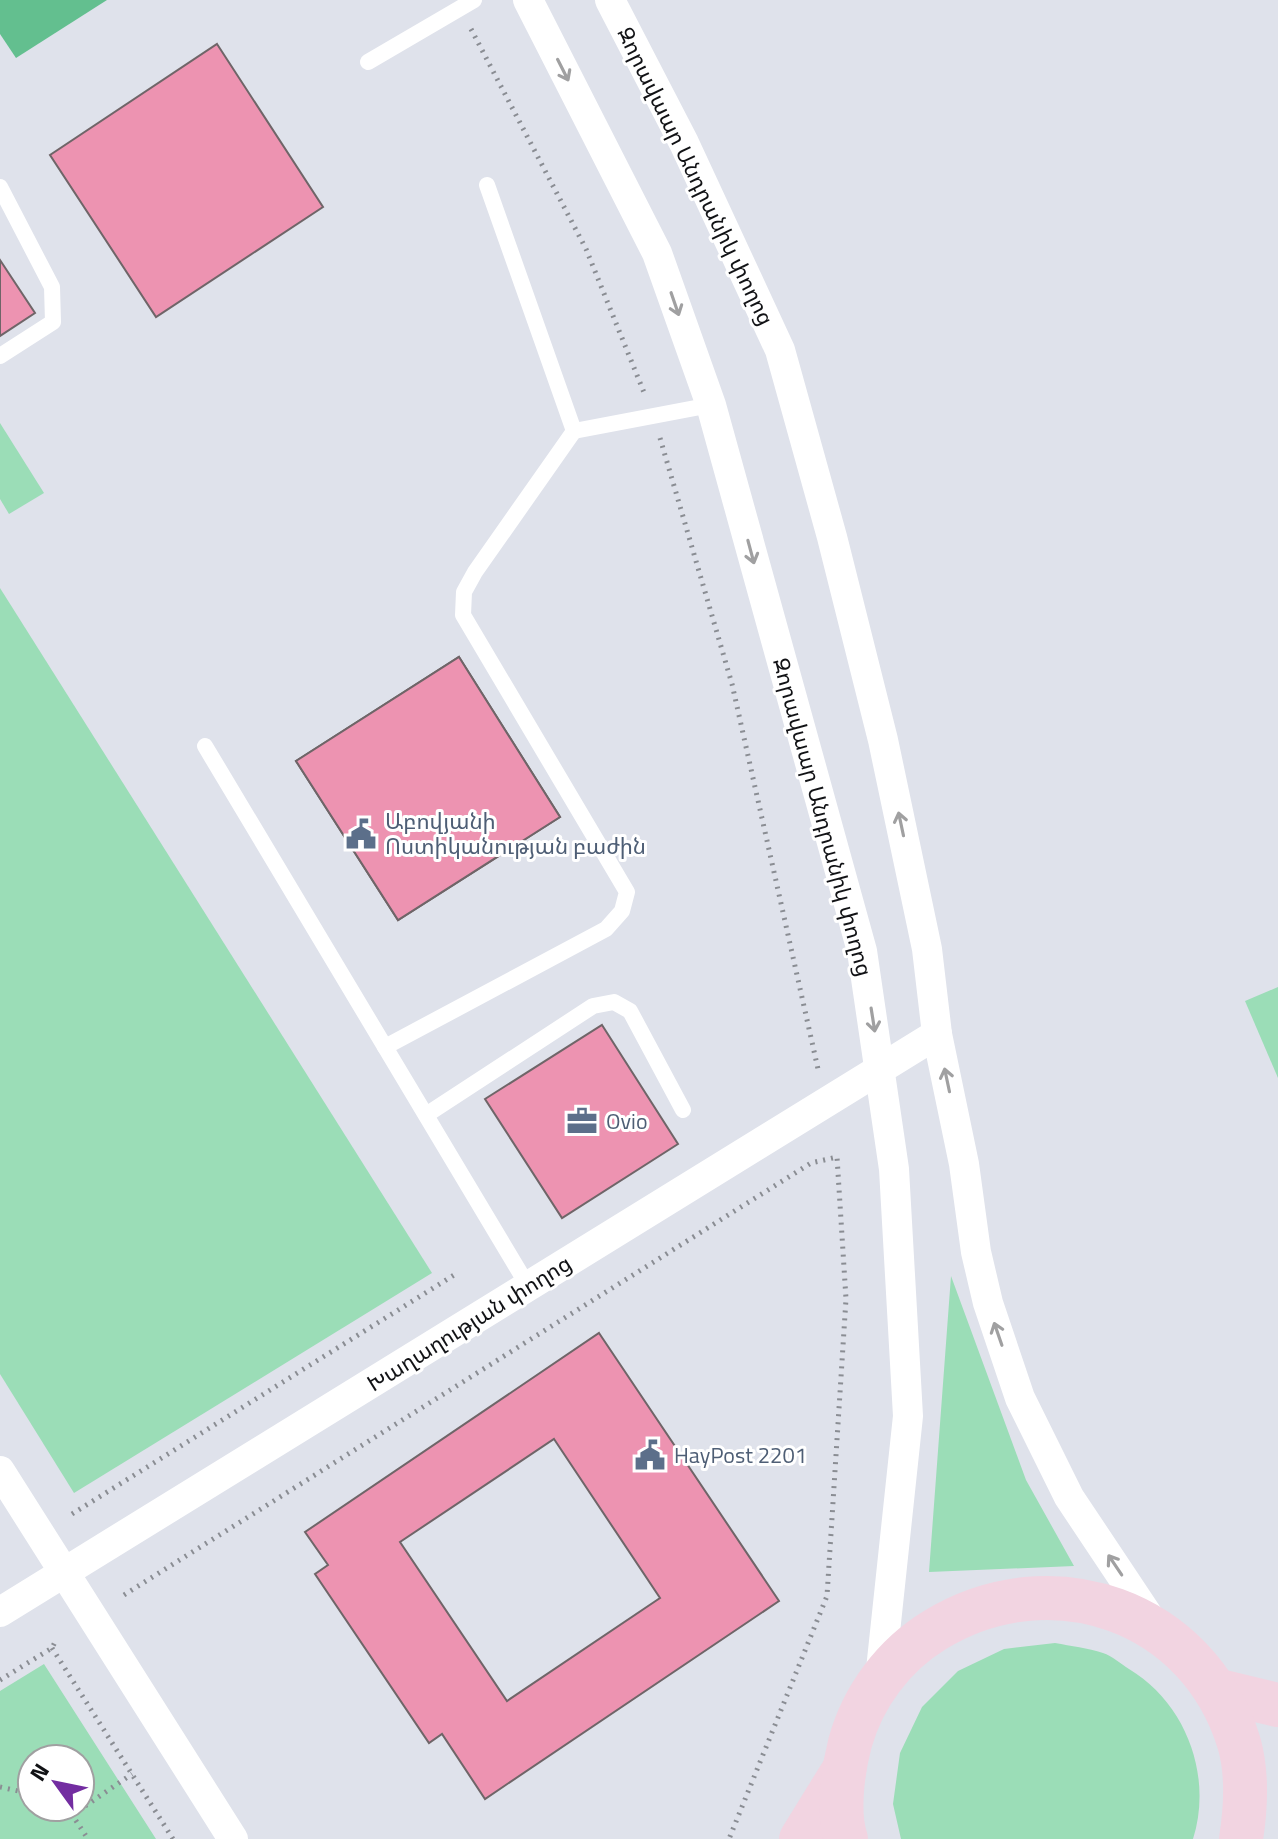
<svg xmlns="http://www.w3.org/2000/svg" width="1278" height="1839" viewBox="0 0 1278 1839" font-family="'Titillium Web','Noto Sans Armenian',sans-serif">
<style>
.green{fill:#9bddb7;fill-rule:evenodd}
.forest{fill:#63bf8f}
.building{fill:#ed93b1;stroke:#6f6568;stroke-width:2;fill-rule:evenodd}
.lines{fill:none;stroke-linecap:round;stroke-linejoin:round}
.path{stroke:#8a8d93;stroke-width:5;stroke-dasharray:2 6;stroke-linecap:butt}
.lane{stroke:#fff;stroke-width:16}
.street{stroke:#fff;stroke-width:30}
.secondary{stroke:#f2d4e1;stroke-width:44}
.oneway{stroke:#a0a0a1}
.labels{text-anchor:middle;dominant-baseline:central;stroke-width:6;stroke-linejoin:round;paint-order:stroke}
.street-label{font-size:22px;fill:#111215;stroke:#fff}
.service-label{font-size:22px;fill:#4e5e75;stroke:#fff;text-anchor:start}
</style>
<rect width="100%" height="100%" fill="#dfe2eb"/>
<g class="green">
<polygon points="0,423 44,493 9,514 0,499"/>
<polygon points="0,588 432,1273 74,1493 0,1374"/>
<polygon points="1278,987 1278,1078 1245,1001"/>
<polygon points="951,1276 1026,1480 1074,1566 929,1572"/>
<path d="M1055 1643C1071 1646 1088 1648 1103 1653 1112 1656 1121 1664 1129 1669 1186 1703 1213 1776 1193 1839H901L893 1804 900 1753 922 1707 958 1671 1004 1649Z"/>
<path d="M44 1664 156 1839H0V1691ZM32 1759H80V1807H32Z"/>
</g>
<polygon class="forest" points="0,0 107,0 16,58 0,34"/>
<g class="building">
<polygon points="217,44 323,207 156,317 50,155"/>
<polygon points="0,260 35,313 0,336"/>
<path d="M459 657 560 817 398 920 296 761ZM447 715 503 804 421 857 364 768Z"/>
<polygon points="459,657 560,817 398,920 296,761"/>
<polygon points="602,1025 678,1144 562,1218 485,1099"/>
<path d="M599 1333 779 1601 485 1799 442 1734 429 1743 315 1574 328 1565 305 1532ZM554 1439 660 1598 507 1701 400 1542Z"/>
</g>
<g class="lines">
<g class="path">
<polyline points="471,29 586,249 645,395"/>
<polyline points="660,438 732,684 818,1069"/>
<polyline points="72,1514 454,1275"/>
<polyline points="124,1595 811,1163 837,1157 846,1299 827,1596 729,1839"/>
<polyline points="52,1648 173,1839"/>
<polyline points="0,1680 52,1648 56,1640"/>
<polyline points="0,1787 32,1794"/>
<polyline points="67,1807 88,1839"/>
<polyline points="72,1815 132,1774"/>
</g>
<g class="lane">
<polyline points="368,62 474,0"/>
<polyline points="487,185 574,431 711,405"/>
<polyline points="0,187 52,287 53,322 0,356"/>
<polyline points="205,746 528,1286"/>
<polyline points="385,1047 606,929 622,911 627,892 463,615 464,592 475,572 574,431"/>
<polyline points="426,1115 593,1006 614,1002 630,1011 683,1110"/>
</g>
<g class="street">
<polyline points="528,0 657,253 711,405 862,951 894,1169 908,1416 880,1679"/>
<polyline points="610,0 684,143 780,350 832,537 883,740 927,949 937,1034 964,1164 976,1252 988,1303 1020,1398 1069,1497 1157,1629"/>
<polyline points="0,1471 233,1839"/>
<polyline points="0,1612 937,1034"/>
</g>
<g class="secondary">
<polyline points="1215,1690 1278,1705"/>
<polyline points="801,1839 843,1771"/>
<path d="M846 1839C837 1812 843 1770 850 1743 863 1696 894 1655 935 1630 1051 1559 1199 1610 1239 1743 1248 1774 1246 1807 1241 1839"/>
</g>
</g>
<defs><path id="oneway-shaft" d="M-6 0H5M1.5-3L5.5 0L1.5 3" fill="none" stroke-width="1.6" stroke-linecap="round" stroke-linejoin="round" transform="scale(2)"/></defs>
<g class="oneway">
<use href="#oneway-shaft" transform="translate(563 70) rotate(63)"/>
<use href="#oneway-shaft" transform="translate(675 304) rotate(71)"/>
<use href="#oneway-shaft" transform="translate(751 552) rotate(75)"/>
<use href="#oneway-shaft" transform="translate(901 824) rotate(-102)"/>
<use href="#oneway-shaft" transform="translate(873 1020) rotate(81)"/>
<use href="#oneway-shaft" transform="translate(947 1080) rotate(-102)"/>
<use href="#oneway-shaft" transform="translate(998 1334) rotate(-109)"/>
<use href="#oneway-shaft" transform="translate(1115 1565) rotate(-124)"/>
</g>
<defs>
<g id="civic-bare" transform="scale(2.4)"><path d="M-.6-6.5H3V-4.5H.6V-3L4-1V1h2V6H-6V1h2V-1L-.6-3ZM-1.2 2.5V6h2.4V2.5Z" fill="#5c6f8a" stroke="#fff" stroke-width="2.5" paint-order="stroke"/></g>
<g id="office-bare" transform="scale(2.4)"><path d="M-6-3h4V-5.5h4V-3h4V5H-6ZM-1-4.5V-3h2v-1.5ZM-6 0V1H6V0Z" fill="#5c6f8a" stroke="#fff" stroke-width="2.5" paint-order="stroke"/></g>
</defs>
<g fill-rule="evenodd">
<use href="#civic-bare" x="361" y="834"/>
<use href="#office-bare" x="582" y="1121"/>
<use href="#civic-bare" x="650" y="1455"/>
</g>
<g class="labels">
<g class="street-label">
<text transform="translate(696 176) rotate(64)">Զորավաար Անդրանիկ փողոց</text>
<text transform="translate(823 817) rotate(75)">Զորավաար Անդրանիկ փողոց</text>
<text transform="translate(469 1323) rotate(-32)">Խաղաղության փողոց</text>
</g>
<g class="service-label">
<text x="385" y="821">Աբովյանի<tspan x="385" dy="25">Ոստիկանության բաժին</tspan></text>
<text x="606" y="1121">Ovio</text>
<text x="674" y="1455">HayPost 2201</text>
</g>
</g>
<g transform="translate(56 1783) rotate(303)"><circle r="38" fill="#ffffff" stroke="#a0a0a1" stroke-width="2"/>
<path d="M0-6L14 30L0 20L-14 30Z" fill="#732da1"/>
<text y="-12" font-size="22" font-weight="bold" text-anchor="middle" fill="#111215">N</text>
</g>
</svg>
